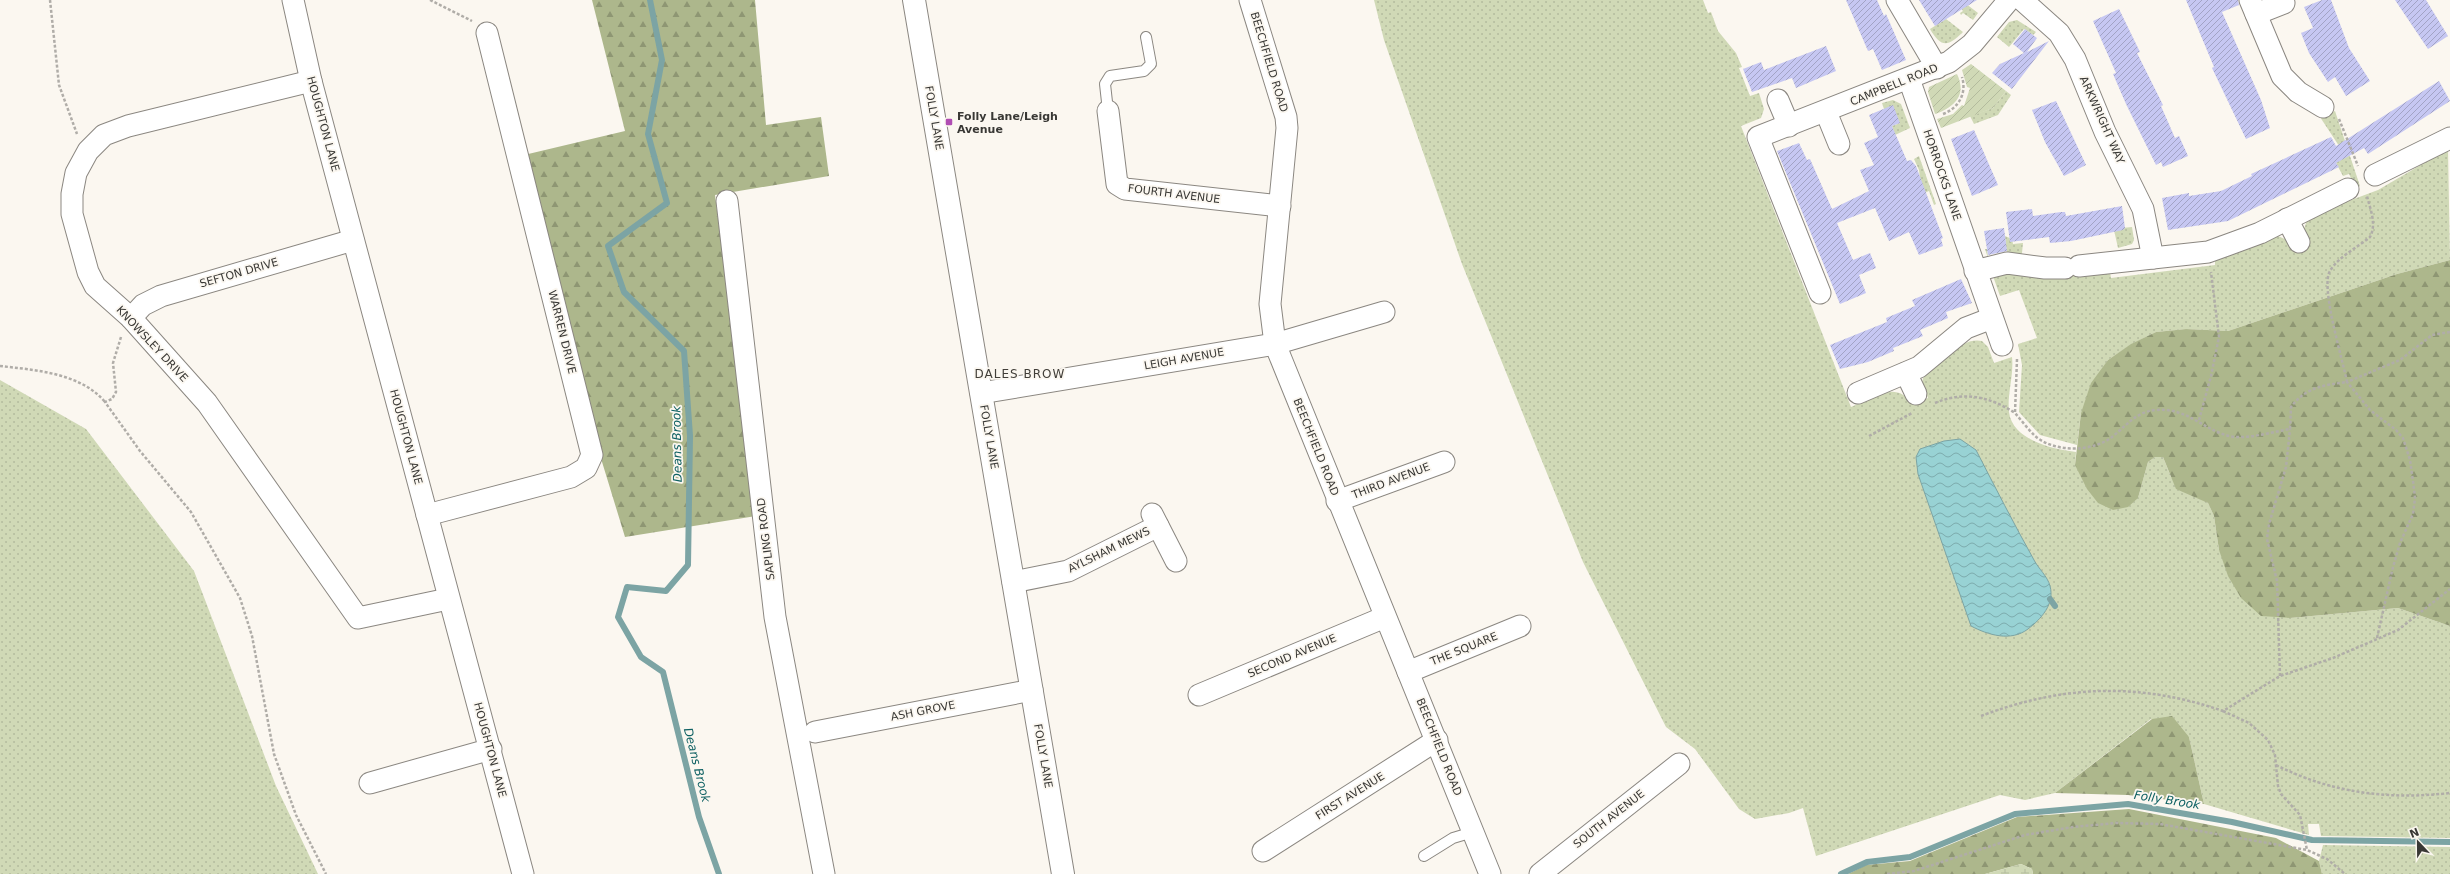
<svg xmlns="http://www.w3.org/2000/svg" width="2450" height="874" viewBox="0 0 2450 874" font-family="'DejaVu Sans',sans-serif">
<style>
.grass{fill:url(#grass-dots)}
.forest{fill:url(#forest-firs)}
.wetland{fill:url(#wetland-marsh)}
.garden{fill:url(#garden-furrows)}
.water{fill:url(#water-waves);stroke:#7ca4a4}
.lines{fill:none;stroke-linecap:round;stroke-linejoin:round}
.stream{stroke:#7ca4a4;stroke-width:6}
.building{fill:url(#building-hatch)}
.service-casing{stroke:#8b8781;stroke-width:12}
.minor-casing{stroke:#8b8781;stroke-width:23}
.secondary-casing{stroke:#8b8781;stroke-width:24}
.path{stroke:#b0ada8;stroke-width:2.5;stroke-dasharray:3 2;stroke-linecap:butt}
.service{stroke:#fff;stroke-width:10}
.minor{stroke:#fff;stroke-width:21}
.secondary{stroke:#fff;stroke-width:22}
.poi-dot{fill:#b04db3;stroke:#fbf7f0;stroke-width:1.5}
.labels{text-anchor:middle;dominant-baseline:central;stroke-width:3.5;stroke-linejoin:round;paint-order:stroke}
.street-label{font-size:11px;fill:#393835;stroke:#fbf7f0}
.poi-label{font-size:11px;font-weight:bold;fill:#393835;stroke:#fbf7f0;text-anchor:start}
.neighbourhood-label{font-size:12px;letter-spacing:1px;fill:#413e38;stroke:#fbf7f0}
.water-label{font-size:12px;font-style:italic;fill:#0f6163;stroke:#fbf7f0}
</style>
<defs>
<pattern id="grass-dots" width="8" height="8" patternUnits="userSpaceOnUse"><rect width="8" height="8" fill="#d0d9b6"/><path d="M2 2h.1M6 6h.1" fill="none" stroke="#b3bb9d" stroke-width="1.8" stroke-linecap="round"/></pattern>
<pattern id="forest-firs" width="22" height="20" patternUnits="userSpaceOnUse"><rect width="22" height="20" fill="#adb78c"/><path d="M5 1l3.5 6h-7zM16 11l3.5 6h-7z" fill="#8e9673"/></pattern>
<pattern id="wetland-marsh" width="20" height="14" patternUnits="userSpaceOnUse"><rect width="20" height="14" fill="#d0d9b6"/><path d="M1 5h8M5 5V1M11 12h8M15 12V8" fill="none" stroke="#b3bb9d"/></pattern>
<pattern id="garden-furrows" width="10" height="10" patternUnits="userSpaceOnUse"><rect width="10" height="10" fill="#d0d9b6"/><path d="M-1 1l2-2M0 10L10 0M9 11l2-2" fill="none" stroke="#b3bb9d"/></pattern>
<pattern id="water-waves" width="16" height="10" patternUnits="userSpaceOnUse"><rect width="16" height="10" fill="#98d2d4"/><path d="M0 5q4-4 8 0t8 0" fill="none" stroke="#7dabad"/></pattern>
<pattern id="building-hatch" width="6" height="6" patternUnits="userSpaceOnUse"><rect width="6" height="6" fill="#c6c7f2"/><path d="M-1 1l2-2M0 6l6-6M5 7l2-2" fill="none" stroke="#a2a3c5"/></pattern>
</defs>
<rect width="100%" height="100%" fill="#fbf7f0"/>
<g class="grass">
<path d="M1374 0H1703L1708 13 1711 12 1718 31 1736 53 1742 67 1739 68 1750 96 1759 93 1764 109 1761 118 1741 126 1851 407C1873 398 1896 379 1913 405L1928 398 1922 384 1923 378C1937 365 1961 336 1982 341L1988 347 1994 363 2012 357C2014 375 2007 394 2009 412 2012 440 2054 450 2076 452L2075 465 2138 498 2148 462 2155 457H2163L2171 477 2194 495 2208 503 2214 516 2219 550 2290 618 2398 608 2450 626V838L2321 836 2319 824H2308L2309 835 2204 804 2189 737 2151 719 2055 793 2025 800 2000 795 1816 856 1803 808 1789 813 1755 819 1739 809 1695 749 1666 727 1583 562 1462 264 1384 40Z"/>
<polygon points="1957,0 1961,0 1978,13 1973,20 1963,13 1961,15 1960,13 1963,11"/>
<path d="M1946 19 1963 32C1948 47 1941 48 1930 29Z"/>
<polygon points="2017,20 2036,32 2033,35 2024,29 2009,47 1997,37 2009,22"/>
<polygon points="2006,91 2011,95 1998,115 1974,124 1970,116 1993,108"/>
<polygon points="1893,100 1901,104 1910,128 1895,135 1892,126 1900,123 1884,109 1882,103"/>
<polygon points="2335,111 2360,186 2356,188 2349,174 2343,176 2336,163 2343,152 2320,117"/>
<polygon points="2448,149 2450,260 2397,274 2228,331 2186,329 2156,332 2132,344 2108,360 2081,413 2077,445 2040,435 2019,412 2022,365 2018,344 2037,338 2019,290 2000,296 1993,276 2008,274 2045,279 2110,272 2111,278 2215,265 2215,260 2278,236 2287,240 2295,252 2308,245 2304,229 2307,220 2322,211 2378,190"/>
<polygon points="1919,156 1936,204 1934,205 1929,191 1922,194 1919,170 1914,159"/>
<polygon points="2132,227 2134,240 2132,244 2118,248 2114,230 2122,230 2122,228"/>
<polygon points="2005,236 2012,239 2013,244 2023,243 2022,253 2019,256 1988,258 1985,249 1987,249 1988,257 2007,255"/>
<polygon points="0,380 86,429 194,571 276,786 318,874 0,874"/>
<polygon points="2323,845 2450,847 2450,874 2322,874 2319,861"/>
</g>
<g class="forest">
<polygon points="592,0 755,0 766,125 821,117 829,176 715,195 756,516 625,537 599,452 524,155 625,131"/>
<polygon points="2450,260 2450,626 2398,608 2290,618 2261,616 2241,598 2228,576 2219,550 2214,516 2208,503 2176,489 2163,457 2155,457 2148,462 2138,498 2128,507 2113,510 2098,503 2087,489 2075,465 2081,413 2091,383 2108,360 2131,344 2156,332 2186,329 2228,331 2397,274"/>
<polygon points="2172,716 2189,737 2204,804 2128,795 2055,793 2152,719"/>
<polygon points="2129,809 2276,838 2319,861 2322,874 2033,874 2032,869 2021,864 1985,874 1848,874 1866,865 1910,861 2017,817"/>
</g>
<polygon class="wetland" points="2021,864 2032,869 2033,874 1985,874"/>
<g class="garden">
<polygon points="1971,64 2006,91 1993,108 1941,128 1937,119 1953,114 1962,105 1964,106 1970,88 1967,87 1962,70"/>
<path d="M1957 74C1967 95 1955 107 1935 114L1928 92 1929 87Z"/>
</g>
<path class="water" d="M1960 439 1976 450C1995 487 2014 524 2034 560 2038 568 2048 577 2050 586 2055 604 2041 619 2028 629 2011 642 1988 635 1971 626L1918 474 1916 457 1920 449 1944 441Z"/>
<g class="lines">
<g class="stream">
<polyline points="650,0 662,60 648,134 667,203 608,246 624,292 684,351 690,436 688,565 666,591 627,587 618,617 641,657 663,672 699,817 719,874"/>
<polyline points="2050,599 2055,606"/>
<polyline points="1841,874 1867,862 1910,857 2015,814 2128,804 2232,822 2312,840 2450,842"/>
</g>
</g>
<g class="building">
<polygon points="1846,0 1877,0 1884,16 1886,14 1906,60 1882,70 1873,49 1868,51"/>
<polygon points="1919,0 1977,0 1935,26"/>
<polygon points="2186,0 2238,0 2239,5 2222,12 2261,100 2270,128 2246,139 2212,68 2214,67"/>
<polygon points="2322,0 2331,0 2349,48 2370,81 2346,96 2335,77 2328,82 2309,53 2301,33 2313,28 2304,7"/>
<polygon points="2395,0 2426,0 2448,36 2428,49"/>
<polygon points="2119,9 2140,52 2137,53 2163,105 2161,106 2175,138 2179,136 2188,156 2163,167 2161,162 2156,165 2126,104 2113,74 2116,73 2093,21"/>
<polygon points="2025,29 2037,38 2027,52 2049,41 2012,89 1992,73 2000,64 2024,53 2013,44"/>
<polygon points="1826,46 1836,71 1796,88 1792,78 1752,92 1743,69 1761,62 1764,70"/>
<polygon points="2439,81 2450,101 2368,154 2364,148 2336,163 2339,167 2228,221 2168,230 2162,198 2189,193 2189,196 2221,191 2252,176 2251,174 2331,137 2336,146"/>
<polygon points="2056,101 2086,165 2064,176 2045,142 2032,110"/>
<polygon points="1893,105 1900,123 1892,126 1907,161 1911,160 1916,166 1943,238 1941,239 1943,246 1919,255 1909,232 1889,241 1875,208 1837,223 1853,260 1870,253 1876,268 1859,275 1866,293 1840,304 1777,151 1799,143 1807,160 1810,159 1832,209 1869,191 1860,170 1874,165 1864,143 1878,137 1869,115"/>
<polygon points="1974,130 1998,185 1972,196 1951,139"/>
<polygon points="2122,206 2125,228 2123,230 2071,241 2050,243 2049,237 2010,242 2006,212 2032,209 2033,216 2061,212 2065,212 2066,216"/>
<polygon points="2004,228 2007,251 1988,255 1984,231"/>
<polygon points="1961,279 1972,303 1946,312 1948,318 1920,330 1923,336 1893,348 1894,351 1868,362 1840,369 1830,345 1887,322 1886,318 1915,306 1912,300"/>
</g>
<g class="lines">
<g class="service-casing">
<g id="service">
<polyline points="1108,111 1105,84 1110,76 1144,71 1151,64 1146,37"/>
<polyline points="1424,856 1453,838 1473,832"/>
</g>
</g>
<g class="minor-casing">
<g id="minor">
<polyline points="293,0 311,81 523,874"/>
<polyline points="1250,0 1286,117 1287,128 1270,304 1275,344 1490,874"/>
<polyline points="1897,0 1937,68"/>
<polyline points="2022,0 2059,33 2075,59 2105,132 2143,209 2153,258"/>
<polyline points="2250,0 2282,76 2298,92 2323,107"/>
<polyline points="2256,14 2284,3"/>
<polyline points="1909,79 2002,345"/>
<polyline points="311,81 128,126 104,135 88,151 76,173 72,194 72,214 88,272 95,286 131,318 207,403 358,618 448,599"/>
<polyline points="1778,100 1789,126"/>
<polyline points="1108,111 1117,184 1125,189 1280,206"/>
<polyline points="1826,112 1839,144"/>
<polyline points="2375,175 2450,138"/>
<polyline points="727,201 775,617 824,874"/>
<polyline points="2287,219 2299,242"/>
<polyline points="2079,266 2208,252 2260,233 2348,189"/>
<polyline points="1975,271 2007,263 2045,268 2065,268"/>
<polyline points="1820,293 1758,137 1949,62 1972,44 2009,0"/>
<polyline points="131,318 143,305 161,296 353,240"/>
<polyline points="1906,373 1916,394"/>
<polyline points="981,393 1275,344 1384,312"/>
<polyline points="1858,393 1919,367 1966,328 1992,318"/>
<polyline points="1337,501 1444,462"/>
<polyline points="1152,514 1176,561"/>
<polyline points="427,515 571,477 586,468 592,455 487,33"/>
<polyline points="1013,582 1068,571 1158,526"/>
<polyline points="1408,672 1520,626"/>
<polyline points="1199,695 1385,617"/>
<polyline points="815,732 1032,690"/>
<polyline points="370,783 491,749"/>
<polyline points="1263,851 1437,740"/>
<polyline points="1540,874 1679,764"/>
</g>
</g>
<g class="secondary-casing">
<polyline id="secondary" points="914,0 1063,874"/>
</g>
<g class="path">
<polyline points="50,0 59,85 77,134"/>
<polyline points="430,0 472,21"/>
<path d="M1943 114C1959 108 1967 93 1962 77"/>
<polyline points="2339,119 2358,166"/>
<polyline points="121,337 113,363 116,392 112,399 105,402 140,451 191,512 240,598 252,636 274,754 296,815 326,874"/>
<path d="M2017 359 2015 413C2021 420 2028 429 2035 436 2055 453 2092 452 2112 437 2126 426 2137 411 2156 410 2189 407 2207 434 2235 437 2253 438 2272 432 2290 429L2291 407C2306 387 2324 385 2347 382 2343 361 2320 286 2330 271 2338 257 2358 247 2370 237 2377 224 2370 209 2367 196"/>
<path d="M0 366C35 370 81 373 105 402"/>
<path d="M1935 403C1963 391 1989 396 2015 413"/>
<polyline points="2199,420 2211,376 2219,337 2211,272"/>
<polyline points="1869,436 1912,413"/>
<polyline points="2377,638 2393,567 2400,543 2413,514 2415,498 2413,481 2410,460 2403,438 2396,430 2370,410 2347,382 2400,360 2432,335 2450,332"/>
<polyline points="2280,676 2277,581 2267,539 2269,524 2286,467 2290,429"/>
<polyline points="2223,711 2249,723 2268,740 2275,755 2278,786 2281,794 2300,815 2307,850"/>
<path d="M1981 716C2063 685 2139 682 2223 711L2280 676 2333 658 2398 630 2450 589"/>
<path d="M2276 765C2331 793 2389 800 2450 793"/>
<polyline points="1887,874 1914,871 2025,835 2073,827 2116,823 2160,824 2307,850 2327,859 2345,874"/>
</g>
<use href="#service" class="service"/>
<use href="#minor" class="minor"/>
<use href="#secondary" class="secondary"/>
</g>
<rect class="poi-dot" x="945" y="118" width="8" height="8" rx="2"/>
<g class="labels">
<g class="street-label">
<text transform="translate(1269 62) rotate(73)">BEECHFIELD ROAD</text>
<text transform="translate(1894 85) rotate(-22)">CAMPBELL ROAD</text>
<text transform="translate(934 118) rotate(80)">FOLLY LANE</text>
<text transform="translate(2102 120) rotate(66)">ARKWRIGHT WAY</text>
<text transform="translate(323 124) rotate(75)">HOUGHTON LANE</text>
<text transform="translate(1942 175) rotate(71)">HORROCKS LANE</text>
<text transform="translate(1174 194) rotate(7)">FOURTH AVENUE</text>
<text transform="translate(239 273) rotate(-16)">SEFTON DRIVE</text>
<text transform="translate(562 332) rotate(76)">WARREN DRIVE</text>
<text transform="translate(152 344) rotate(47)">KNOWSLEY DRIVE</text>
<text transform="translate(1184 359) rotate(-10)">LEIGH AVENUE</text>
<text transform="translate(406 437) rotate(75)">HOUGHTON LANE</text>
<text transform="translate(989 437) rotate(80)">FOLLY LANE</text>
<text transform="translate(1316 447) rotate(68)">BEECHFIELD ROAD</text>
<text transform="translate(1391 481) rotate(-21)">THIRD AVENUE</text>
<text transform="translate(766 539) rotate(-97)">SAPLING ROAD</text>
<text transform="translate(1109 550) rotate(-26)">AYLSHAM MEWS</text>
<text transform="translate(1464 649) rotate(-22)">THE SQUARE</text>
<text transform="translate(1292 656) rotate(-23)">SECOND AVENUE</text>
<text transform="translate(923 711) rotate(-11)">ASH GROVE</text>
<text transform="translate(1439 747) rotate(68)">BEECHFIELD ROAD</text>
<text transform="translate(490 750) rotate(75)">HOUGHTON LANE</text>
<text transform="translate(1043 756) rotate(80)">FOLLY LANE</text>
<text transform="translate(1350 796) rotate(-32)">FIRST AVENUE</text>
<text transform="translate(1609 819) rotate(-38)">SOUTH AVENUE</text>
</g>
<g class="poi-label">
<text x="957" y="116">Folly Lane/Leigh<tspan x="957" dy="13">Avenue</tspan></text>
</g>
<g class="neighbourhood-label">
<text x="1020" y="374">DALES BROW</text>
</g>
<g class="water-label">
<text transform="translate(677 444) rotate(-91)">Deans Brook</text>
<text transform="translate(697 765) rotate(76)">Deans Brook</text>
<text transform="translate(2167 800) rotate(9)">Folly Brook</text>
</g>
</g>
<g transform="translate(2418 842) rotate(338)" stroke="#fbf7f0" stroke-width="3" paint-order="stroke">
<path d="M0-3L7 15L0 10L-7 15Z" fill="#393835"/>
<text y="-6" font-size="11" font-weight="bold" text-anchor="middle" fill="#393835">N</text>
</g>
</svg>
